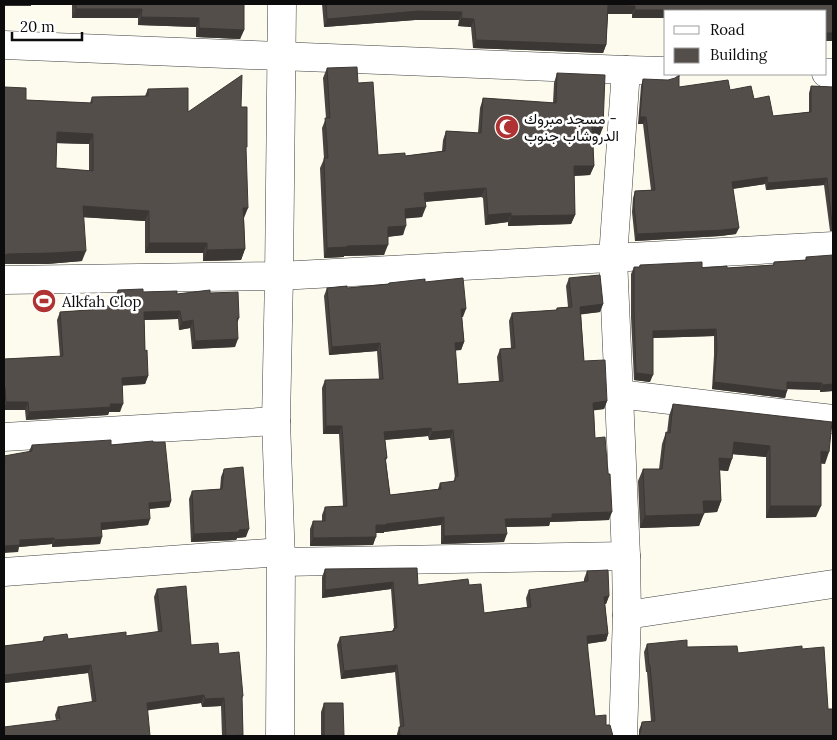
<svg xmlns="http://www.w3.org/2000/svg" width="837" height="740" viewBox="0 0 837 740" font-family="Lora,Vazirmatn,serif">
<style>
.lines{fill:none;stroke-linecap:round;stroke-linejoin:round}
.minor-casing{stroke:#3f3f3f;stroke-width:29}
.minor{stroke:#fff;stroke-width:28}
.wall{fill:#484340;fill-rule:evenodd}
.shaded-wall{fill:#3b3734}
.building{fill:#544e4a;stroke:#3b3734;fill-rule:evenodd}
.labels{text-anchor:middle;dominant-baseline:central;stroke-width:5;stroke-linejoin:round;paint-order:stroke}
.poi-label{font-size:15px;fill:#0c0c0c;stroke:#fff;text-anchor:start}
</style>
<rect width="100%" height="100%" fill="#fdfbed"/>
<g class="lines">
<g class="minor-casing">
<g id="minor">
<polyline points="4,45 626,70 666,71"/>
<polyline points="826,73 833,73"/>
<polyline points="4,280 279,276 833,246"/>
<polyline points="618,394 833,419"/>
<polyline points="4,437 276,421"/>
<polyline points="281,562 626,556"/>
<polyline points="4,572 281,552"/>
<polyline points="627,615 833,584"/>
<polyline points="280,736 281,562 276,421 279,276 282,4"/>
<polyline points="623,736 627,615 626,556 613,258 626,70"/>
</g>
</g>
<use href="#minor" class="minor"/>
</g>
<g class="wall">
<polygon points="72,4 244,4 244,30 240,39 196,37 196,27 138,25 138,18 72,18"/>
<polygon points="322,4 833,4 826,11 666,11 666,18 632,18 632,14 608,14 606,45 603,53 473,48 471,27 458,26 459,20 415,20 324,27"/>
<polygon points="327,68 358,83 378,155 405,156 442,151 443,140 446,131 478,133 480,108 483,98 553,103 554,83 557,73 603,127 599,137 593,137 594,166 590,175 574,176 575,215 571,224 508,226 508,222 485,225 483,198 481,197 425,202 422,217 406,218 403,235 388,237 384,255 344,256 344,257 324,258 320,168 324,159 322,128 326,118 323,78"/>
<polygon points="643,79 679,87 730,90 754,99 773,116 809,112 809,93 811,86 833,87 833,231 830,231 824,185 766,190 765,184 733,189 736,234 720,236 635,241 632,212 633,198 635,191 651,190 643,124 638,124 641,86"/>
<path d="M148 89 188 112 241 107 246 150 244 218 245 249 241 260 203 261V253H145V221L83 217 82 261 47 264H4L26 100 90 103 92 97 145 96ZM56 143 89 144V171L56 168Z"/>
<polygon points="806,257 833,391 820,392 820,390 787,389 785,398 712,389 714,355 714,336 653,338 650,382 634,380 631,317 631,274 634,267 639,267 640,265 727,268 773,265 774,262 805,260"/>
<path d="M569 278 603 304 600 312 581 314 584 361 607 401 604 409 594 410 595 438 609 520 550 522 549 526 506 527 504 542 441 544V525L384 532V533H376L373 545 310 546V529L313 521H322V515L325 507 343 506 339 434H323L322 388 325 380 379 379 377 351 329 355 324 296 327 288H347L388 284 389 283 425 282 463 317H462L464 342 461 350H455L458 384 499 381 497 357 500 349 511 348 509 321 512 313 556 310 557 308 568 307 566 286ZM428 436 429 440 450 438 455 478 453 482 440 483 438 489 390 495 386 460 387 458 385 440Z"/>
<polygon points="118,290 143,292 177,294 210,293 239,318 237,324 235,347 192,349 190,328 179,330 178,319 144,320 145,351 148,376 145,384 122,385 120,412 109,412 108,415 26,420 25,410 4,410 4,359 60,357 57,320 60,312 103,309 104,306 115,306 115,298"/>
<polygon points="673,404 825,464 821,463 816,517 766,518 766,457 732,454 728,471 720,470 721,501 717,512 703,513 699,526 640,528 638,481 643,469 659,469 662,444 666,432 667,433 669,416"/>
<polygon points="32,445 111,445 171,501 169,507 149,509 148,525 102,530 100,544 52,547 52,544 19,547 18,552 29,451"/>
<polygon points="224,469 246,537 237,538 236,540 191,542 189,499 192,491 220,489 221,477"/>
<polygon points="325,569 418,585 469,585 484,613 527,607 526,598 529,590 584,582 584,579 587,571 609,596 606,604 605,604 608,634 606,641 587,644 595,716 606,725 613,736 397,736 397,734 399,727 400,727 395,672 341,679 337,645 340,637 392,631 394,628 391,589 322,598 322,577"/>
<polygon points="157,589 191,645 219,654 243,696 242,699 243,736 222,736 221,706 202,707 201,703 56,720 55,715 58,707 92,702 88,673 4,683 4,646 42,642 44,637 68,639 126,636 158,632 154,597"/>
<polygon points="647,644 687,647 738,653 802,649 828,709 833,736 639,736 639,730 642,722 651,721 647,672 646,672 644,652"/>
<polygon points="324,703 344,736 321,736 321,712"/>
</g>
<g class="shaded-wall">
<rect x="4" y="4" width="27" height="2"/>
<polygon points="608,5 635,6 632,14 605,14"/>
<polygon points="76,9 142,9 138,18 72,18"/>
<polygon points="635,10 699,10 698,11 666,11 666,18 632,18"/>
<polygon points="418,11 462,12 459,20 415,20 324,27 327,19"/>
<polygon points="141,17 199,18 196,27 138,25"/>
<polygon points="461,18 474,19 471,27 458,26"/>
<polygon points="199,28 244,30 240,39 196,37"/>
<rect x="826" y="33" width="7" height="8"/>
<polygon points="476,40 606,45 603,53 473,48"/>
<polygon points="640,117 646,117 643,124 638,124"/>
<polygon points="592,127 603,127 599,137 589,136"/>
<polygon points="57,132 93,134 89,144 53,143"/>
<polygon points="574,166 594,166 590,175 570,176"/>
<polygon points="767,177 765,184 730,189 732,182"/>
<polygon points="827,178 824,185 766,190 768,183"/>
<polygon points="485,188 481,197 421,202 424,193"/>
<polygon points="83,206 149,211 145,221 79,217"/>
<polygon points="426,207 422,217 401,219 405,209"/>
<polygon points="243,208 248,208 244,218"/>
<polygon points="511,213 508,222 485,225 488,215"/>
<polygon points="575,215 571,224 508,226 511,216"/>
<polygon points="406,226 403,235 384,237 388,227"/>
<polygon points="739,228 736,234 720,236 635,241 637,234"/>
<polygon points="149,243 207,243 203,253 145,253"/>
<polygon points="388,245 384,255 344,256 344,257 324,258 327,248 347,246"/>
<polygon points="245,249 241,260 203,261 207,250"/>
<polygon points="86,251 82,261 47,264 4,264 4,255 8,254"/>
<polygon points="603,304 600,312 577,315 580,307"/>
<polygon points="461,309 466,309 463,317 458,317"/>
<polygon points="180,311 178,319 141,320 144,312"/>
<polygon points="193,320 190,328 179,330 182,322"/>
<polygon points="716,329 714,336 651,338 653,331"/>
<polygon points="238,339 235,347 192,349 195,341"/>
<polygon points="464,342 461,350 452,351 455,343"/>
<polygon points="380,343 377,351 329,355 332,347"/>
<polygon points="636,373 653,375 650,382 634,380"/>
<polygon points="148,376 145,384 119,386 122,378"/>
<polygon points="714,382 787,391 785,398 712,389"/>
<polygon points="787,382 822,383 820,390 785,389"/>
<polygon points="833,384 833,391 820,392 822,385"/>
<polygon points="607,401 604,409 590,411 593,403"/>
<polygon points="6,402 28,402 25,410 4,410"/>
<polygon points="110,404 123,404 120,412 109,412 108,415 26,420 29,412"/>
<polygon points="326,426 342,426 339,434 323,434"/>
<polygon points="431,428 428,436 381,440 384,432"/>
<polygon points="453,430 450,438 429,440 432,432"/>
<polygon points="734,442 770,446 766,457 730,454"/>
<polygon points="821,451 829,452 825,464 816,463"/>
<polygon points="719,458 732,459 728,471 715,470"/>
<polygon points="171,501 169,507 146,509 149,503"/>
<polygon points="703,501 721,501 717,512 699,513"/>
<polygon points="770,506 821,506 816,517 766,518"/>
<polygon points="612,512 609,520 550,522 549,526 502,527 505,519 552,514"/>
<polygon points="704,514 699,526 640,528 645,516"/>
<polygon points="444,517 441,525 384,532 384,533 373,533 376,525"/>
<polygon points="150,519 148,525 99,530 101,523"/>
<polygon points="249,529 246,537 237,538 236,540 191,542 194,534"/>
<polygon points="507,534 504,542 441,544 444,536"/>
<polygon points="102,537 100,544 52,547 55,540"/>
<polygon points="376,537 373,545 310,546 313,538"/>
<polygon points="54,538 52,544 19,547 18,552 4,553 4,546 20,540"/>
<polygon points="393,582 391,589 322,598 325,590"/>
<polygon points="609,596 606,604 601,604 604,597"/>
<polygon points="608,634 606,641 584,644 587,636"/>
<polygon points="91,665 88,673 4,683 4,675"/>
<polygon points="397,665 395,672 341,679 344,671"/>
<polygon points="204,695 201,703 144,711 147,703"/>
<polygon points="224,698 221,706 202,707 205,699"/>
</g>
<g class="building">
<polygon points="76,4 244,4 244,30 199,28 199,18 141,17 142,9 76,9"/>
<polygon points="326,4 833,4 833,33 826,33 826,11 700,11 700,10 635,10 635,6 608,5 606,45 476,40 474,19 461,18 462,12 418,11 327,19"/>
<polygon points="357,67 358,83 373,82 378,155 405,153 405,156 445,151 446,131 481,133 483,98 556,103 557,73 605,75 603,127 592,127 594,166 574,166 575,215 511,216 511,213 488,215 486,188 485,188 424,193 426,207 405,209 406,226 388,227 388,245 347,246 347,247 327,248 324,158 328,158 325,118 330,118 327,68"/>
<path d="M242 75 241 107H247V147H246L248 208H243L245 249 207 250V243H149V211L83 206 86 251 51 253 8 254 4 255V87L26 88V100L92 103V97L148 96V89L188 88V112ZM57 132 93 134V171L56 168Z"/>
<polygon points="679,75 679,87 728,80 730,90 751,86 754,99 769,96 773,116 811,112 811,86 833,87 833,224 832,224 827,178 768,183 767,177 732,182 739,228 723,230 637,234 634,205 635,191 655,190 646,117 640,117 643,79 668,80 675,78"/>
<polygon points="833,255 833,384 822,385 822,383 787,382 787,391 714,382 717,348 716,329 653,331 653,375 636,373 634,310 634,267 640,267 640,265 702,262 702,268 727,266 727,268 774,265 774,262 807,260 806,257"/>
<path d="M600 275 603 304 580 307 584 361 605 360 607 401 593 403 595 438 605 437 608 474H610L612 512 552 514V518L505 519 507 534 444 536V517L386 524V525H376V537L313 538V521H325V507L347 506 342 426H326L325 380 383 379 380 343 332 347 327 288 347 286V288L389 284V283L425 279V282L463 278 466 309H461L464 342 455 343 458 384 503 381 500 349 515 348 512 313 557 310V308L572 307 569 278ZM431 428 432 432 453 430 458 476 455 477V481L440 483 441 489 390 495 385 458H387L384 432Z"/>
<polygon points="143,289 143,292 177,291 177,294 210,290 210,293 238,292 239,318 237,318 238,339 195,341 193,320 182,322 180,311 144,312 145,351 147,350 148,376 122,378 123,404 110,404 111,407 29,412 28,402 6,402 5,388 4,388 4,359 63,356 60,312 104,309 104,306 118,306 118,290"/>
<polygon points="673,404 832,422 829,452 821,451 821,506 770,506 770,446 734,442 732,459 719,458 721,501 703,501 704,514 645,516 643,469 662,469 666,432 670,433"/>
<polygon points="111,440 111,445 153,441 153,442 165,442 171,501 149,503 150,519 101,523 102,537 55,540 54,538 20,540 20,545 4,546 4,456 32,451 32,445"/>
<polygon points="243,467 249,529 239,530 239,532 194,534 192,491 222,489 224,469"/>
<polygon points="417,568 418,585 468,579 469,585 481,584 484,613 531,607 529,590 588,581 587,571 608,570 609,596 604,597 608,634 587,636 588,651 595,716 606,715 606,725 610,725 613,736 400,736 399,727 404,726 397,665 344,671 340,637 394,631 394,628 397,628 393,582 325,590 325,569"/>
<polygon points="186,586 191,645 218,643 219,654 239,652 243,696 242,696 243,735 226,736 224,698 205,699 204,695 147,703 150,736 4,736 4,727 60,720 58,707 96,701 91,665 4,675 4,646 44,641 44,637 67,634 68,639 126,632 126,636 162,631 157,589"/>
<polygon points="687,640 687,647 737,646 738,653 802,646 802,649 824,647 828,709 833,709 833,736 639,736 641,729 642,722 655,721 650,665 649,665 647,644"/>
<polygon points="324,703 343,703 344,736 324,736"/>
</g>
<defs>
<g id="mosque-disc" transform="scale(1.25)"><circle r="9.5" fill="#ae3332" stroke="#fff"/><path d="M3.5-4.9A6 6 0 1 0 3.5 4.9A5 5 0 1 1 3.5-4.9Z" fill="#fff"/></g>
<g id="stadium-disc" transform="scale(1.25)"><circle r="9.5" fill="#ae3332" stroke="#fff"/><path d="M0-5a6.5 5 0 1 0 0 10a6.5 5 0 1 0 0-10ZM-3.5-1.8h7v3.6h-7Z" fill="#fff"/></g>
</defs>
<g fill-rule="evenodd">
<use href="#mosque-disc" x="507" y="127"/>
<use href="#stadium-disc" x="44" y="301"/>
</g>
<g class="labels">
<g class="poi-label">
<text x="524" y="118">مسجد مبروك -<tspan x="524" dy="17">الدروشاب جنوب</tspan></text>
<text x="62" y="301">Alkfah Clop</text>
</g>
</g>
<rect width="837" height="740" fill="none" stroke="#0c0c0c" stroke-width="10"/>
<rect x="664" y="10" width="162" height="65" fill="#ffffff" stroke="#9e9e9e"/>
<rect x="674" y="26" width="25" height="8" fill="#ffffff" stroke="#9e9e9e"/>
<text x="710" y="35" font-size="15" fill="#0c0c0c">Road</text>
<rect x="674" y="48" width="25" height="15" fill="#544e4a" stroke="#9e9e9e"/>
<text x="710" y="60" font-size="15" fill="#0c0c0c">Building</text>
<path d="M12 32v8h70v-8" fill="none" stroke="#0c0c0c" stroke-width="2.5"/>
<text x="20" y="32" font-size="15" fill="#0c0c0c" stroke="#ffffff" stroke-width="4" paint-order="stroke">20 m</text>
</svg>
